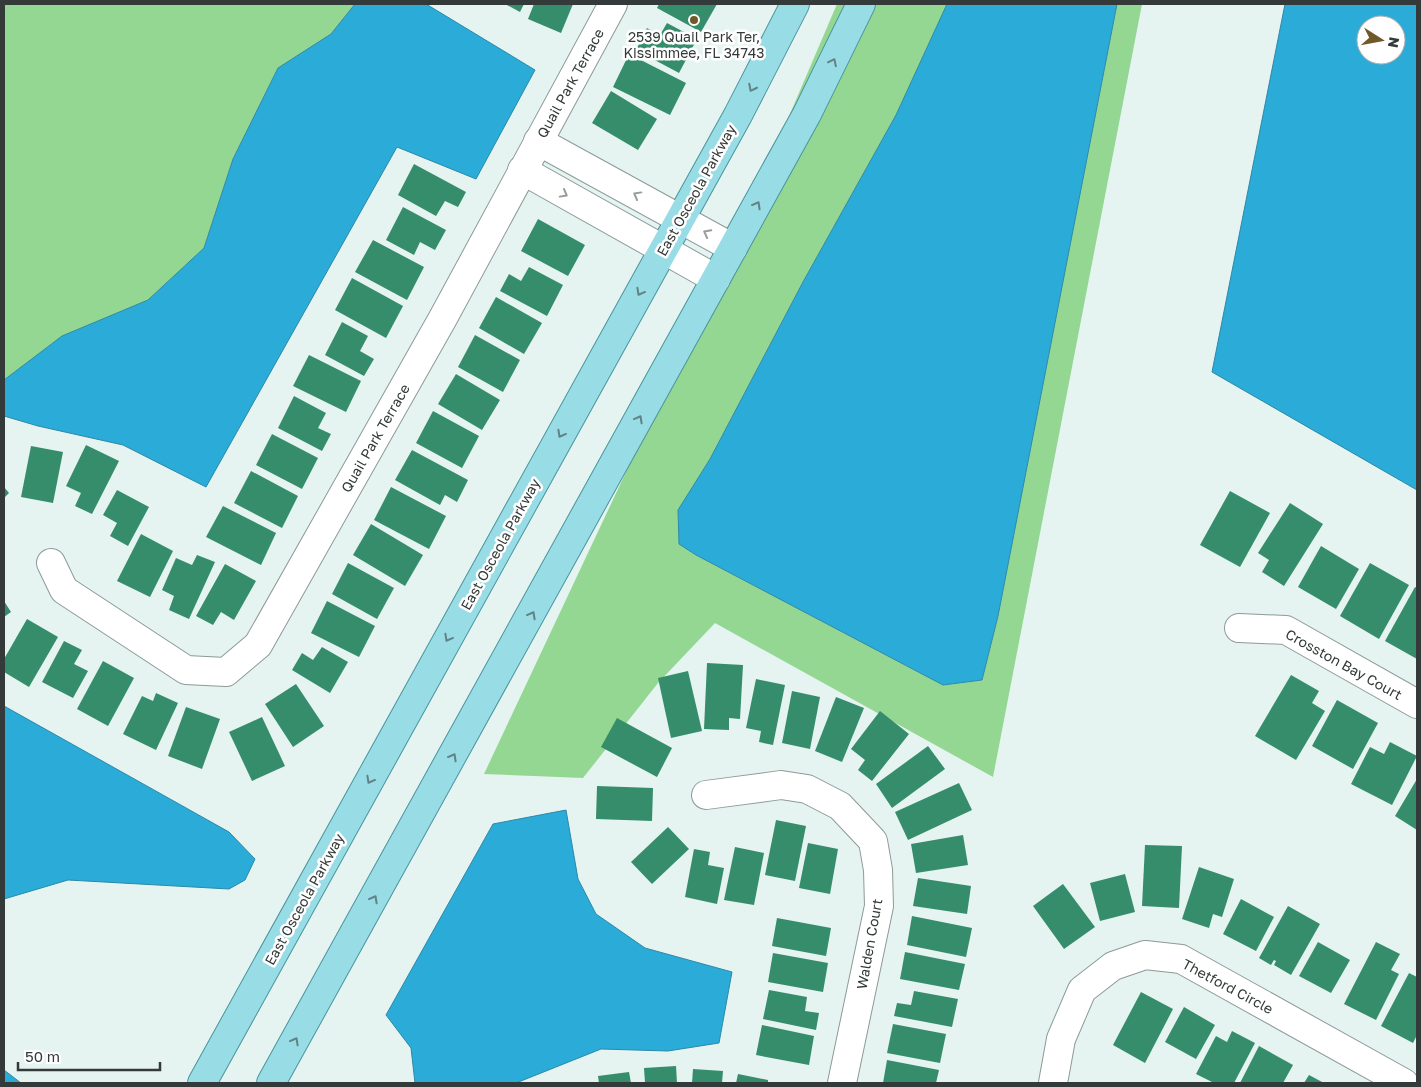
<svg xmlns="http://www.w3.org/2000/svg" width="1421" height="1087" viewBox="0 0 1421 1087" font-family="'Golos Text',sans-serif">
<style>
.green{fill:#94d792}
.water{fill:#2aabd8;stroke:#2d89a8;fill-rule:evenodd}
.building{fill:#358d6b}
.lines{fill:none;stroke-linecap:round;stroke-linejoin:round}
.minor-casing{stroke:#8c9a98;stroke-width:30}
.major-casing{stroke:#49949d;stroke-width:30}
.minor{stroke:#fff;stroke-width:28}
.major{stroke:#98dce5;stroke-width:28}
.oneway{stroke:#618386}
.oneway2{stroke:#9a9c9c}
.poi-dot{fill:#715829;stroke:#fff;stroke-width:2}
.labels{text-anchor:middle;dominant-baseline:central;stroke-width:5;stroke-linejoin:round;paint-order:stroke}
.poi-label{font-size:14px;fill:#343a39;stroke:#fff}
.street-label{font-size:14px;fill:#343a39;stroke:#fff}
</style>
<rect width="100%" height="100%" fill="#e5f4f1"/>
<g class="green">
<polygon points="4,4 355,4 331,34 278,68 233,159 204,248 148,300 62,336 4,380"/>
<polygon points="837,4 849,4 772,156"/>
<polygon points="873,4 947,4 896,115 803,282 710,459 678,510 679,544 696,555 943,685 982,680 998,616 1117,4 1142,4 993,777 715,623 658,683 583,778 484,774 650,421"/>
</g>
<g class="water">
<polygon points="355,4 426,4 535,70 476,179 397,147 206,487 123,445 38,426 4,416 4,380 62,336 148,300 204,248 233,159 278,68 331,34"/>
<polygon points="947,4 1117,4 998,616 982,680 943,685 696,555 679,544 678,510 710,459 803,282 896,115"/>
<path d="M1285 4H1417V490L1212 372ZM1366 25H1396V55H1366Z"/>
<polygon points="4,706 229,832 255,859 245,880 229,889 68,880 4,899"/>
<polygon points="566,810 578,879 596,914 645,948 732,972 719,1043 668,1051 601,1049 516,1083 415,1083 411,1048 386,1015 493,824"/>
<polygon points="4,1070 21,1083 4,1083"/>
</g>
<g class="building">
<polygon points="505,4 524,4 520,12"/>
<polygon points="534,4 573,4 561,33 528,19"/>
<polygon points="659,4 717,4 701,32 657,8"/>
<polygon points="667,23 697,39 679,73 636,50 647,28 660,35"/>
<polygon points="629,54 686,83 670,115 613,87"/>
<polygon points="611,91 657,119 638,150 592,123"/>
<polygon points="414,164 466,192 458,207 445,201 436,216 398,195"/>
<polygon points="403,207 446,230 435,250 420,242 414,255 386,240"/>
<polygon points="538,219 585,245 568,276 521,251"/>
<polygon points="373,240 424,267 407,300 355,272"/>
<polygon points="529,267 563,285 547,316 500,291 509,274 521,281"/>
<polygon points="352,278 403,306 386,338 335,310"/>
<polygon points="496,297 542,323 524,354 479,328"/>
<polygon points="342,322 368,336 360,351 374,359 364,376 325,355"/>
<polygon points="475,335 520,360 503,392 458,367"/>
<polygon points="309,355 361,381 346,412 293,386"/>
<polygon points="456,374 500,400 482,430 438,404"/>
<polygon points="294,396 326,413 318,428 331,434 322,451 278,428"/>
<polygon points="433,411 479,436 462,468 416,443"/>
<polygon points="272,434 318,458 302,489 256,465"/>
<polygon points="86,445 119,461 92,514 75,506 81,493 66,486"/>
<polygon points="31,446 63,452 53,503 21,497"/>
<polygon points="412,450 468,480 457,502 445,495 440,505 395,480"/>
<polygon points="251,471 298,496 282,528 234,503"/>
<polygon points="4,487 9,493 4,498"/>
<polygon points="391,487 446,516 429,549 374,520"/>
<polygon points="117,490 149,507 128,546 110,536 117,523 103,515"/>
<polygon points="1230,491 1270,513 1240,567 1200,545"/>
<polygon points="1290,503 1323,524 1284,586 1262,572 1269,560 1258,553"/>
<polygon points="223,506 276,533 261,565 206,537"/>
<polygon points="371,524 423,555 405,586 353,555"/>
<polygon points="141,534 173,551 150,597 117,581"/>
<polygon points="1321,546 1359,569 1336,609 1298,587"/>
<polygon points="197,555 215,562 189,619 169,610 174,596 162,590 176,558 192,565"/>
<polygon points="348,563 394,588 377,619 332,594"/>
<polygon points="1370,563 1409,585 1379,639 1340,616"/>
<polygon points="225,564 256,581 234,620 221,612 213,625 196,616"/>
<polygon points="1415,587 1417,588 1417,659 1385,641"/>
<polygon points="4,601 11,612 4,617"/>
<polygon points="327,601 375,626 359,657 311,633"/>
<polygon points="27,619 58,637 29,687 4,672 4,659"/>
<polygon points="64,641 82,650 74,664 88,671 73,698 42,682"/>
<polygon points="322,647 348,662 330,693 292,670 302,653 313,660"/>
<polygon points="103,661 134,678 108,726 77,709"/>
<polygon points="707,663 743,665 740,719 729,718 729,730 704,729"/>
<polygon points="688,671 702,731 671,738 658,678"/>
<polygon points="1291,675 1319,691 1312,703 1325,711 1296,760 1255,736"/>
<polygon points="756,679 785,685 773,745 759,742 761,731 746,728"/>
<polygon points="296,684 324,726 293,747 265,704"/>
<polygon points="792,691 820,697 810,749 782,743"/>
<polygon points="156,693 178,703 156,750 123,734 142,696 153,701"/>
<polygon points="836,697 864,708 842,762 815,751"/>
<polygon points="1337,700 1378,723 1353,769 1312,746"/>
<polygon points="186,707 220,719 202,769 168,756"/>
<polygon points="880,711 909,734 872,781 858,770 865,760 851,749"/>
<polygon points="262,717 285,766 252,781 229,732"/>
<polygon points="617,718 672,748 657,777 601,747"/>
<polygon points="1390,742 1417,756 1392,805 1351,784 1370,747 1384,754"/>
<polygon points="928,746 945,769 892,808 876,784"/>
<polygon points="1417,779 1417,830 1395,816"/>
<polygon points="959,783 972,810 908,840 895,812"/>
<polygon points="597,786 653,788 652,821 596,819"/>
<polygon points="776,820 806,826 795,881 765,875"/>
<polygon points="668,827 689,849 652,884 631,862"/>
<polygon points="963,835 968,865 916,873 911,844"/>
<polygon points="808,843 838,849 830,894 799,888"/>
<polygon points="1145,845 1182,846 1179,908 1142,906"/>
<polygon points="735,847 764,853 754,905 724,900"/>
<polygon points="694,849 710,852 708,865 724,868 717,904 685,897"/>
<polygon points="1199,867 1234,879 1222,917 1213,914 1209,928 1182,919"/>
<polygon points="1125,874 1135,912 1100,921 1090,883"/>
<polygon points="918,878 971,886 967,914 913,906"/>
<polygon points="1063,884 1095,927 1064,949 1033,906"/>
<polygon points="1241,899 1274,917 1256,951 1223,934"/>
<polygon points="1288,906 1320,924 1291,975 1274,965 1276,961 1274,960 1271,965 1259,958"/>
<polygon points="912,916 972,928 966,957 907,945"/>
<polygon points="777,918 831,928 826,956 772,946"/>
<polygon points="1318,942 1350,960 1331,993 1299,976"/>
<polygon points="1376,942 1400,954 1391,970 1399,974 1376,1020 1344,1004"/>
<polygon points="905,952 965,964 959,990 900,979"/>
<polygon points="773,953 828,963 823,992 768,982"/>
<polygon points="1409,973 1417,977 1417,1035 1413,1043 1381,1026"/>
<polygon points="769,990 807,997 805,1011 819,1013 816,1030 763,1019"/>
<polygon points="914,991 958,999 952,1027 894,1016 897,1003 911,1005"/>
<polygon points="1141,992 1173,1009 1145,1063 1113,1045"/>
<polygon points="1184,1007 1215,1025 1196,1059 1165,1042"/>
<polygon points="893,1024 946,1034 940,1063 887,1053"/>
<polygon points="762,1025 814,1036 809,1065 756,1055"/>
<polygon points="1232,1031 1255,1043 1234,1083 1214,1083 1196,1074 1216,1036 1227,1042"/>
<polygon points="1259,1046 1293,1065 1283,1083 1240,1083"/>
<polygon points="887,1060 939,1070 936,1083 883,1083"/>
<polygon points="676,1066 677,1083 645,1083 644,1068"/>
<polygon points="693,1069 723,1071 722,1083 692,1083"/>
<polygon points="629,1072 631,1083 599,1083 598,1076"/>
<polygon points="738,1074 768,1080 768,1083 736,1083"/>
<polygon points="1309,1075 1324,1083 1304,1083"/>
</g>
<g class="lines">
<g class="minor-casing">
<g id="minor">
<polyline points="538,141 733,248"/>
<polyline points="522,170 716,279"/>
<polyline points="51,563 64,590 186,670 226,672 258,645 443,318 613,4"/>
<polyline points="1239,628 1286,630 1417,704"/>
<polyline points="706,795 781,785 807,789 840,806 873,841 878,870 879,906 842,1083"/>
<polyline points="1053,1083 1061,1039 1082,990 1113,966 1145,955 1181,959 1404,1083"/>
</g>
</g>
<g class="major-casing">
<g id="major">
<polyline points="202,1083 738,115 795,4"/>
<polyline points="271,1083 807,114 861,4"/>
</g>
</g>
<use href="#minor" class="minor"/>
<use href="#major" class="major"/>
</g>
<defs><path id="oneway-chevron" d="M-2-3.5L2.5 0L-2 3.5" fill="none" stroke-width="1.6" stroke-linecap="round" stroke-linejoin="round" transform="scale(1.25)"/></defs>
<g class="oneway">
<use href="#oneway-chevron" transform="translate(833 62) rotate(-64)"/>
<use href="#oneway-chevron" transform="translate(752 88) rotate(117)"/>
<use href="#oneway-chevron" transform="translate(757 205) rotate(-61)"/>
<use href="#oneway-chevron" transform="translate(640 292) rotate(119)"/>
<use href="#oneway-chevron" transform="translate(639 419) rotate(-61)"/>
<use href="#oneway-chevron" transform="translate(561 434) rotate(119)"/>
<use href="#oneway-chevron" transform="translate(532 615) rotate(-61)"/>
<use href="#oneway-chevron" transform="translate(448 638) rotate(119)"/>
<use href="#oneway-chevron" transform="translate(453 757) rotate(-61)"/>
<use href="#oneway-chevron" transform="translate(370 780) rotate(119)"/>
<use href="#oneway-chevron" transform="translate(374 899) rotate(-61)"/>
<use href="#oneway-chevron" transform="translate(295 1041) rotate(-61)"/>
</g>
<g class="oneway2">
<use href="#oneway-chevron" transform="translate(564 194) rotate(29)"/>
<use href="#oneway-chevron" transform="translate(637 195) rotate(-151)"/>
<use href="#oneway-chevron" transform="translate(707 233) rotate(-152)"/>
</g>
<circle class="poi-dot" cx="694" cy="20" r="5"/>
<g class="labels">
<g class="poi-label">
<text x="694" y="36">2539 Quail Park Ter,<tspan x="694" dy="16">Kissimmee, FL 34743</tspan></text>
</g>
<g class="street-label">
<text transform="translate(570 83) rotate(-61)">Quail Park Terrace</text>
<text transform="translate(696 190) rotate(-61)">East Osceola Parkway</text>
<text transform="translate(375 438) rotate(-60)">Quail Park Terrace</text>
<text transform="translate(500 544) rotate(-61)">East Osceola Parkway</text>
<text transform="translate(1344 664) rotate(29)">Crosston Bay Court</text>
<text transform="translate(304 899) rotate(-61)">East Osceola Parkway</text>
<text transform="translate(869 944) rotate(-80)">Walden Court</text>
<text transform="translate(1228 986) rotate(28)">Thetford Circle</text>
</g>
</g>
<rect width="1421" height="1087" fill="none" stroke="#343a39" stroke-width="10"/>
<g transform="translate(1381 40) rotate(101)"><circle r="24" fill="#ffffff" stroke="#aeb0b0"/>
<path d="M0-4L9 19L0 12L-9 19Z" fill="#715829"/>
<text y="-8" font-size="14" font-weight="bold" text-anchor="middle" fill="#343a39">N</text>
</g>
<path d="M18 1062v8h142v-8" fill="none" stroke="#343a39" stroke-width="2.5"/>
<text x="25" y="1062" font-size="15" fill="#343a39" stroke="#ffffff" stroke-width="4" paint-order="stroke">50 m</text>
</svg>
